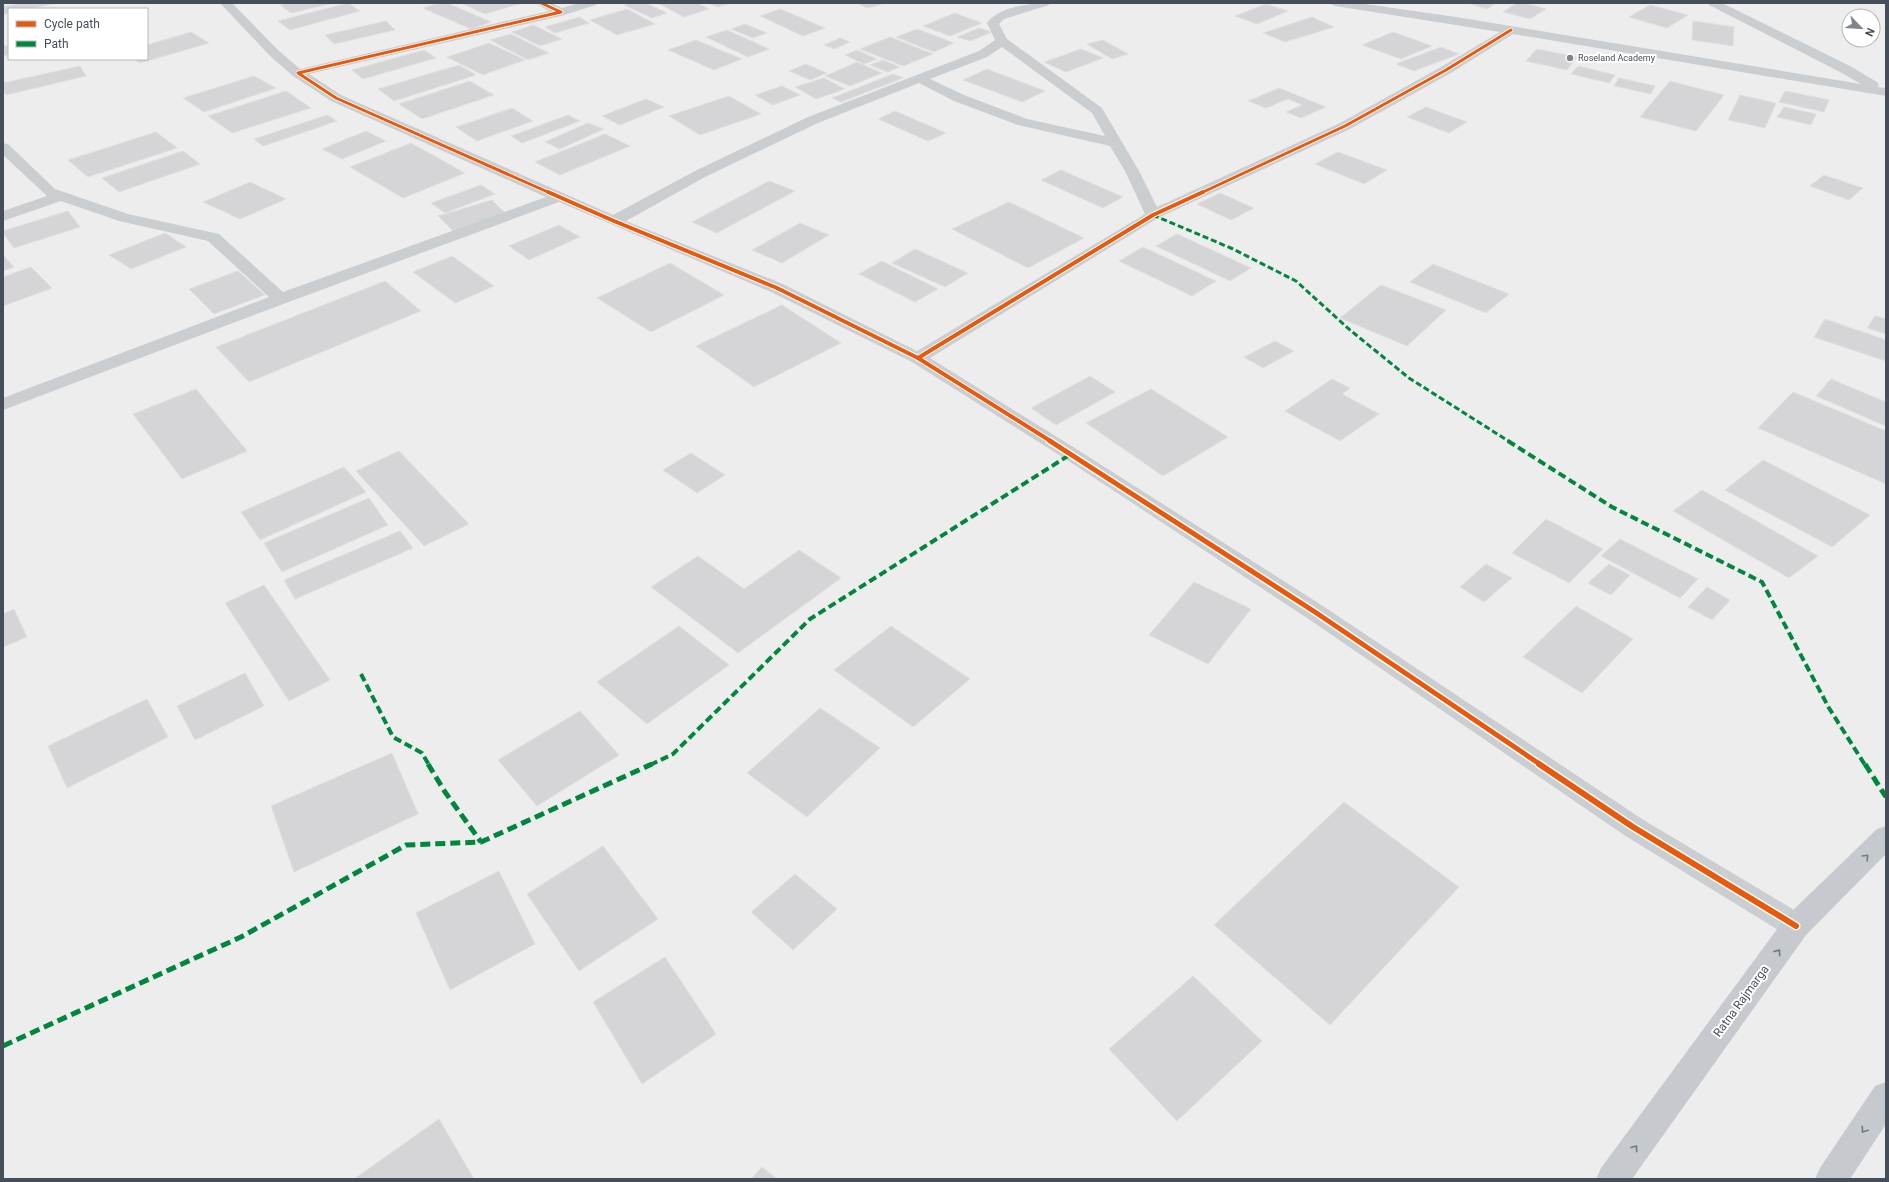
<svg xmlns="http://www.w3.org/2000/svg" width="1889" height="1182" viewBox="0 0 1889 1182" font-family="Roboto,sans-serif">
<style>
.building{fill:#d5d5d7;stroke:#dfdfe0}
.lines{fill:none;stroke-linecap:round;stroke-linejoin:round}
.minor{fill:#cbced1;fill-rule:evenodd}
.major{fill:#c6c9ce;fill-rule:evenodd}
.quiet-far2{stroke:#00873e;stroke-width:3;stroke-dasharray:6 3;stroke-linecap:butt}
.quiet-far1{stroke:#00873e;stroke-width:4;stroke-dasharray:8 4;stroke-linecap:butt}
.quiet{stroke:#00873e;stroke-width:5;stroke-dasharray:10 5;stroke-linecap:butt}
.cycleway-far3-casing{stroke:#fff;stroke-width:4.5}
.cycleway-far2-casing{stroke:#fff;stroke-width:6}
.cycleway-far1-casing{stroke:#fff;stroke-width:8}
.cycleway-casing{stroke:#fff;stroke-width:9}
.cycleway-far3{stroke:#e8590c;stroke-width:3}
.cycleway-far2{stroke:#e8590c;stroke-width:4}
.cycleway-far1{stroke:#e8590c;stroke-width:5}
.cycleway{stroke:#e8590c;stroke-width:6}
.oneway{stroke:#727982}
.poi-dot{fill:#80868d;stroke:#fff;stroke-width:1.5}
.labels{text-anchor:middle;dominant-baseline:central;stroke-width:4;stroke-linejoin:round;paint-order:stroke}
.far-poi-label{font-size:9px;fill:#454e59;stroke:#fff;text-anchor:start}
.near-street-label{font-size:12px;fill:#454e59;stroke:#fff}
</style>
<rect width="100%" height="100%" fill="#eeeded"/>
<g class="building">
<polygon points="20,3 57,3 30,9 9,9 9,13 3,15 3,7"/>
<polygon points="288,3 334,3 291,13 280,5"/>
<polygon points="348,3 360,11 290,30 278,21"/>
<polygon points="440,3 447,3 491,22 471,29 423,8"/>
<polygon points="461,3 518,3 519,4 485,14"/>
<polygon points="629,3 646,3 667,13 652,18 624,5"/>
<polygon points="658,3 697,3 709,9 684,17"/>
<polygon points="708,3 730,3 718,7"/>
<polygon points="857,3 887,3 867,8"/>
<polygon points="1468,3 1496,3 1487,9"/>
<polygon points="1517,3 1525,3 1546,9 1530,19 1503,12"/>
<polygon points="1266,4 1288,11 1257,24 1235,16"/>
<polygon points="1650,5 1688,15 1667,28 1629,17"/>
<polygon points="627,9 655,24 617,35 590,20"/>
<polygon points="780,9 825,28 803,36 760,16"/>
<polygon points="955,13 982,23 950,36 923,26"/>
<polygon points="579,17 589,23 555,33 545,27"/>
<polygon points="1312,17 1334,27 1285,42 1263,33"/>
<polygon points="386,21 395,30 334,44 325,35"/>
<polygon points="1693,21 1734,27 1733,46 1692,40"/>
<polygon points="745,24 767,33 753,38 731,29"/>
<polygon points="533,25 562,39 540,46 512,32"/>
<polygon points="979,28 992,32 970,41 957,37"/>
<polygon points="917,29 954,43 934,52 896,37"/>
<polygon points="727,30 769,49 748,57 706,37"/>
<polygon points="191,32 209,43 140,63 133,59 147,59 147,45"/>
<polygon points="1393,32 1432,46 1401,59 1362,45"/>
<polygon points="511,34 549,53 528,60 490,40"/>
<polygon points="890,37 933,54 903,66 860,49"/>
<polygon points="840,38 850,42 834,49 824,45"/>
<polygon points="696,40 742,59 714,70 668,50"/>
<polygon points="1103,40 1128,54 1112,59 1087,44"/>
<polygon points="489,43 525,60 483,75 447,57"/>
<polygon points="9,45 9,55 3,56 3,46"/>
<polygon points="1441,47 1459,54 1414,71 1396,64"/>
<polygon points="1081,49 1103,58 1066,72 1044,62"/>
<polygon points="1537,49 1577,57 1567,70 1526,61"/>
<polygon points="424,50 436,58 363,79 352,70"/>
<polygon points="857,50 877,59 864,64 845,55"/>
<polygon points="883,60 900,67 887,72 870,65"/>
<polygon points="857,62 882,73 850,86 825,76"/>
<polygon points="806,64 827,73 810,80 789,71"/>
<polygon points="459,65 476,75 394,101 378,89"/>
<polygon points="80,66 86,76 6,95 3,89 3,83"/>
<polygon points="1578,66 1615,75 1609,83 1571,74"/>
<polygon points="987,69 1045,91 1022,102 963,80"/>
<polygon points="893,74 903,78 841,102 832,98"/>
<polygon points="254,76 276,88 204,112 183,98"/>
<polygon points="824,78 845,89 816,99 795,87"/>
<polygon points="1619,78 1655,86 1651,94 1614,86"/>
<polygon points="470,81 494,95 422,119 399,104"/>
<polygon points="1670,81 1724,95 1696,131 1640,117"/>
<polygon points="782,86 800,95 773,105 755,95"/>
<polygon points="1279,88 1326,107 1301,118 1286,112 1302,105 1288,99 1266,108 1248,101"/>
<polygon points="286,91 311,108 232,133 208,116"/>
<polygon points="1785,91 1820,98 1829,100 1824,112 1779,102"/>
<polygon points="1740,95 1776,103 1765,128 1728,120"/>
<polygon points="729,96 761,114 700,135 669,116"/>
<polygon points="646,99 664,107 620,125 602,116"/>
<polygon points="1426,107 1467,122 1449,133 1407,117"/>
<polygon points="1784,107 1816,114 1811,125 1777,117"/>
<polygon points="512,108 533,121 477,141 456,127"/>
<polygon points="895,111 946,133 928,141 878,119"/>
<polygon points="327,115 337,121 263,146 254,139"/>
<polygon points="568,115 580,121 522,143 511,136"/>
<polygon points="588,123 604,129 560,149 545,142"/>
<polygon points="366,131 386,141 342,159 322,149"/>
<polygon points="156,132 177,148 88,177 68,160"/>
<polygon points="605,134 630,146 560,175 535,162"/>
<polygon points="411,143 465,173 403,198 350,167"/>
<polygon points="183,151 200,164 119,192 102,178"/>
<polygon points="1338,152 1387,170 1364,184 1315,164"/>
<polygon points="1061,170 1123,197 1103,208 1041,180"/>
<polygon points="1824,175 1863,188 1849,200 1810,186"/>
<polygon points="769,181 795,191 717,233 692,222"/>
<polygon points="250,182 286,199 240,219 203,202"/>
<polygon points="481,185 495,194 445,213 431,203"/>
<polygon points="1220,193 1254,208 1231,220 1197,204"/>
<polygon points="492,200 507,215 454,232 438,216"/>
<polygon points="1009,202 1084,238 1028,268 952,229"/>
<polygon points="68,211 80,227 14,248 3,233 3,231"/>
<polygon points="800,223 829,235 782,263 752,250"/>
<polygon points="559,225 580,237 529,260 509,246"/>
<polygon points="165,233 186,247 131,269 109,255"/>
<polygon points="1177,234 1251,268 1230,281 1156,246"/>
<polygon points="1143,247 1216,281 1192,296 1119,261"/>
<polygon points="915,249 968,273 945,287 892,263"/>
<polygon points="3,255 14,267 3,271"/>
<polygon points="452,256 494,286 455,303 413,272"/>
<polygon points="882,261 938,289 915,302 859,274"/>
<polygon points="670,263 724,295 651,332 597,298"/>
<polygon points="1433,264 1509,294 1486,313 1410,282"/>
<polygon points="31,267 52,288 3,306 3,277"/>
<polygon points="238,271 265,295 214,314 189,289"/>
<polygon points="385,281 421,311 249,382 216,347"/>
<polygon points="1381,285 1446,310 1407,346 1340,318"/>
<polygon points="782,305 841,343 754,387 696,346"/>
<polygon points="1875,316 1886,319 1886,334 1867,328"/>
<polygon points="1825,319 1886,340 1886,361 1814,337"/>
<polygon points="1275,341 1294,351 1263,368 1244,357"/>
<polygon points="1090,376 1115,392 1056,425 1031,408"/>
<polygon points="1332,379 1350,388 1342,394 1379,414 1340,441 1285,411"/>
<polygon points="1831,379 1886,402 1886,426 1816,396"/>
<polygon points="196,389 247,451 182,479 133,414"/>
<polygon points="1151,389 1228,437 1163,476 1086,423"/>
<polygon points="1793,392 1886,431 1886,484 1758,428"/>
<polygon points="399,451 469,524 424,546 356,471"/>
<polygon points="691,453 725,475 697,493 663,470"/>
<polygon points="1763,460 1870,515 1832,547 1725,490"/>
<polygon points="344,467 366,492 260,540 241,512"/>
<polygon points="1702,490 1818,556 1789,578 1673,511"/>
<polygon points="369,498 388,525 282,572 264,543"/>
<polygon points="1546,519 1603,549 1569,583 1512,553"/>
<polygon points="400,531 413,548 295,599 284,580"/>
<polygon points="1620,539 1698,579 1680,598 1601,556"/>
<polygon points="799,550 841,578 738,653 651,587 698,556 744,589"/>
<polygon points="1486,564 1512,578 1484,602 1460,587"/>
<polygon points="1609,564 1630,575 1611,595 1588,583"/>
<polygon points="1194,582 1251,609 1208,664 1149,635"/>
<polygon points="264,585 330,680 289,701 225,603"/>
<polygon points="1707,587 1730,600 1712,620 1688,607"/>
<polygon points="1576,606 1633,639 1582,693 1523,657"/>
<polygon points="14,609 27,637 3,647 3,614"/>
<polygon points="679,626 729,665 647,724 597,682"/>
<polygon points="891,626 970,679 913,727 834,670"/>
<polygon points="245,673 264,706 195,740 177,706"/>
<polygon points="147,699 168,737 67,788 48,746"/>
<polygon points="820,708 880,748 807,817 747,773"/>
<polygon points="580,711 619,755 537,806 498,760"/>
<polygon points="392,753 418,814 294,872 271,806"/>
<polygon points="1344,802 1459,887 1330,1025 1214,925"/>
<polygon points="603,846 658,919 579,971 527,894"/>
<polygon points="499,871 535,944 450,990 416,913"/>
<polygon points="795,874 837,909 793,950 751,912"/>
<polygon points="665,957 716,1034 642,1084 593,1002"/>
<polygon points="1193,976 1262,1041 1177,1121 1109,1049"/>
<polygon points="439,1119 474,1179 354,1179"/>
<polygon points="762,1167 777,1179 751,1179"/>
</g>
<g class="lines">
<path class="minor" d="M220 3H232L277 49 300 69 549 11 535 3H551L562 8 579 3H598L596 5 561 16 309 74 341 95 613 215 695 171 808 117 979 51 995 40 987 23C999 6 1032 3 1051 3L1049 5 1004 19 999 24 1007 39 1102 108 1139 171 1157 207 1340 123 1441 67 1500 32 1335 6 1329 3H1358L1456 17 1861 84 1840 72 1709 5 1707 3H1722L1850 66 1877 82 1879 85 1877 87 1886 88V96L1513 34 1451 73 1350 129 1158 218 930 358 1078 450 1323 606 1642 819 1806 917 1810 926 1806 935 1796 939 1786 935 1624 835 1307 618 1064 458 912 362 771 292 559 202 286 303 3 410V398L269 297 208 241 119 221 61 201 3 221V211L47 196 3 155V143L8 144 55 189 128 214 219 234 283 292 546 197 331 101 293 76 269 55ZM1002 47 1092 113 1105 136 1027 119 964 95 930 79 987 57ZM919 83 954 101 1018 125 1110 146 1125 171 1145 214 917 351 783 284 626 221 705 177 818 123Z"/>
<g class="major">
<polygon points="1886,826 1886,854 1806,935 1632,1179 1596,1179 1601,1168 1786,917 1877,829"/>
<polygon points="1886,1082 1886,1124 1850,1179 1815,1179 1820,1168 1875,1086"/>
</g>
<polyline class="quiet-far2" points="1153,215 1233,249 1296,281 1350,330 1409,378 1510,442"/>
<g class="quiet-far1">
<polyline points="1508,441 1612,507 1762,582 1829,708 1865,765"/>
<polyline points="361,674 393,737 422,753 429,765"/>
<polyline points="650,765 673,754 810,619 1071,454"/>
</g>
<g class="quiet">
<polyline points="428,764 445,792 481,842"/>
<polyline points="1865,764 1886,797"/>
<polyline points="3,1046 241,937 406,845 481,842 652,764"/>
</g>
<g class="cycleway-far3-casing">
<g id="cycleway-far3">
<polyline points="541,3 561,12 298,73 336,98 550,193"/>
<polyline points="1201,193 1345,126 1446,70 1511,30"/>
</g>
</g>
<g class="cycleway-far2-casing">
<g id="cycleway-far2">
<polyline points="548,192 614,221 777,288 918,358 1052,442"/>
<polyline points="918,358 1153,215 1203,192"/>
</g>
</g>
<g class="cycleway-far1-casing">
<polyline id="cycleway-far1" points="1050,441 1315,612 1541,765"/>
</g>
<g class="cycleway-casing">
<polyline id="cycleway" points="1539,764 1633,827 1796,926"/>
</g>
<use href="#cycleway-far3" class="cycleway-far3"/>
<use href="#cycleway-far2" class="cycleway-far2"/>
<use href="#cycleway-far1" class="cycleway-far1"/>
<use href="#cycleway" class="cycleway"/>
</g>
<defs><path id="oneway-chevron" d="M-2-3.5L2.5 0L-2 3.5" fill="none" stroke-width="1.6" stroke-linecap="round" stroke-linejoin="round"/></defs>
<g class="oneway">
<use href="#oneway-chevron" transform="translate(1866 857) rotate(-45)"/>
<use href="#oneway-chevron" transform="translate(1778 952) rotate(-54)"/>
<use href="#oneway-chevron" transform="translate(1864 1130) rotate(124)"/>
<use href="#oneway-chevron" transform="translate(1635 1148) rotate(-54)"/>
</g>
<circle class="poi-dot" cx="1570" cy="58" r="4"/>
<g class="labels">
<g class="far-poi-label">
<text x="1578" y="58">Roseland Academy</text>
</g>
<g class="near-street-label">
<text transform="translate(1741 1001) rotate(-54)">Ratna Rajmarga</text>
</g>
</g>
<rect width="1889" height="1182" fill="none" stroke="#454e59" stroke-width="8"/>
<rect x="8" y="8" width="140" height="52" fill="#ffffff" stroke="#b5b8bd"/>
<rect x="16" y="21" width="20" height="6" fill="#e8590c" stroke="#b5b8bd"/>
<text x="44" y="28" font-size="12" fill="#454e59">Cycle path</text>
<rect x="16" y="41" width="20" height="6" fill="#00873e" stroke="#b5b8bd"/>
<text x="44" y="48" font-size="12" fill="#454e59">Path</text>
<g transform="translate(1861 28) rotate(115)"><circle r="19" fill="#ffffff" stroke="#b5b8bd"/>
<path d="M0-3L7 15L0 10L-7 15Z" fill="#80868d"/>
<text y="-6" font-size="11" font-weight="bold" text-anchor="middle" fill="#454e59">N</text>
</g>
</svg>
